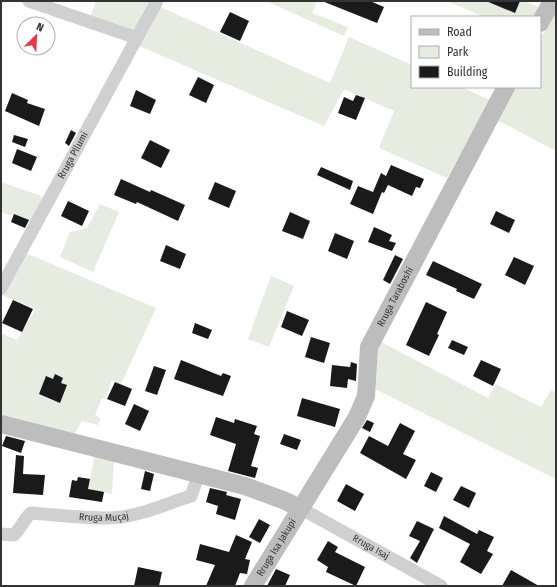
<svg xmlns="http://www.w3.org/2000/svg" width="557" height="587" viewBox="0 0 557 587" font-family="'Fira Sans Condensed',sans-serif">
<style>
.green{fill:#e6ecdf}
.building{fill:#1a1a1a}
.lines{fill:none;stroke-linecap:round;stroke-linejoin:round}
.street{stroke:#d0d0d0;stroke-width:13}
.secondary{stroke:#bdbdbd;stroke-width:18}
.labels{text-anchor:middle;dominant-baseline:central;stroke-width:4;stroke-linejoin:round;paint-order:stroke}
.street-label{font-size:10px;fill:#333;stroke:#fff}
</style>
<rect width="100%" height="100%" fill="#fff"/>
<g class="green">
<polygon points="96,1 151,1 134,32 90,18"/>
<polygon points="266,1 317,1 312,13 348,27 344,36"/>
<polygon points="447,1 524,1 543,9 539,17 484,17"/>
<polygon points="158,6 330,83 349,37 412,65 412,87 461,87 490,100 447,178 379,148 394,111 344,89 324,126 137,45"/>
<polygon points="556,10 556,151 497,120 514,87 540,87 540,39"/>
<polygon points="1,182 41,196 43,199 31,222 1,212"/>
<polygon points="100,204 119,212 93,272 60,257 70,232 87,228"/>
<polygon points="23,252 156,308 121,384 112,380 105,399 102,398 95,415 100,418 98,425 82,421 74,435 1,415 1,333 17,340 36,309 2,295"/>
<polygon points="271,276 294,286 269,347 248,339"/>
<polygon points="381,342 488,398 496,384 541,407 551,390 556,393 556,479 373,388 374,357"/>
<polygon points="95,454 114,458 112,494 88,490"/>
</g>
<g class="building">
<polygon points="322,1 370,1 384,7 377,23"/>
<polygon points="486,1 520,1 515,13"/>
<polygon points="230,12 249,21 240,41 220,32"/>
<polygon points="198,77 214,85 206,103 189,95"/>
<polygon points="136,90 156,100 150,114 130,106"/>
<polygon points="12,93 28,100 27,103 45,109 39,126 5,111"/>
<polygon points="356,95 365,98 356,120 338,113 344,97 353,101"/>
<polygon points="71,130 76,133 69,146 65,143"/>
<polygon points="14,135 28,139 25,147 12,142"/>
<polygon points="150,140 170,150 161,168 141,158"/>
<polygon points="17,149 37,157 31,171 12,163"/>
<polygon points="391,165 424,179 420,188 416,187 412,196 388,185 384,193 382,192 373,214 350,204 358,186 373,192 381,173 386,176"/>
<polygon points="321,167 353,181 350,190 317,175"/>
<polygon points="121,179 150,192 151,190 185,205 178,221 137,202 136,204 114,195"/>
<polygon points="215,182 236,191 229,208 208,199"/>
<polygon points="68,201 89,211 82,226 61,216"/>
<polygon points="496,211 515,220 509,233 490,224"/>
<polygon points="290,212 310,221 303,239 282,231"/>
<polygon points="14,214 29,220 25,228 11,222"/>
<polygon points="374,227 392,235 389,241 396,243 392,251 368,242"/>
<polygon points="335,233 354,241 347,259 328,251"/>
<polygon points="166,245 186,254 180,269 160,261"/>
<polygon points="395,255 403,259 390,284 383,280"/>
<polygon points="514,257 534,266 525,285 505,275"/>
<polygon points="433,261 482,284 474,299 456,291 457,289 426,275"/>
<polygon points="13,300 33,309 22,332 2,323"/>
<polygon points="426,302 447,312 437,334 439,335 429,356 406,345"/>
<polygon points="287,311 309,320 302,336 281,327"/>
<polygon points="195,323 212,330 208,339 192,333"/>
<polygon points="311,337 330,343 324,363 305,357"/>
<polygon points="452,340 468,347 464,355 448,348"/>
<polygon points="181,360 221,376 223,373 231,376 223,396 174,379"/>
<polygon points="481,360 501,369 493,386 473,376"/>
<polygon points="351,362 357,364 356,381 348,379 347,388 330,386 332,365 350,367"/>
<polygon points="154,366 166,370 157,395 145,391"/>
<polygon points="55,374 63,378 61,383 67,385 60,403 39,394 46,376 53,379"/>
<polygon points="115,382 132,389 125,406 107,399"/>
<polygon points="302,398 340,409 335,427 297,416"/>
<polygon points="134,404 149,411 140,431 125,424"/>
<polygon points="216,417 234,423 235,419 257,426 254,434 260,436 251,466 258,468 255,478 228,471 236,444 210,435"/>
<polygon points="367,420 374,423 370,432 362,428"/>
<polygon points="400,423 415,431 403,454 416,460 406,479 360,453 369,436 388,446"/>
<polygon points="284,434 301,440 297,450 280,444"/>
<polygon points="6,436 25,441 21,453 2,446"/>
<polygon points="16,455 24,456 23,474 45,475 43,495 13,493"/>
<polygon points="145,471 154,474 150,491 141,489"/>
<polygon points="431,472 443,478 436,492 424,486"/>
<polygon points="78,477 90,479 88,489 104,492 102,502 69,497 72,480 77,481"/>
<polygon points="346,484 364,494 355,511 337,501"/>
<polygon points="461,486 476,493 469,508 453,500"/>
<polygon points="210,488 227,492 226,495 241,499 235,520 216,514 218,506 206,502"/>
<polygon points="444,516 477,534 479,530 494,537 487,551 493,554 481,574 460,562 470,544 439,528"/>
<polygon points="259,519 270,525 260,543 249,537"/>
<polygon points="417,521 434,529 417,563 410,558 420,541 409,536"/>
<polygon points="236,535 252,542 245,559 250,560 247,574 240,573 235,586 206,586 215,565 196,560 200,544 229,552"/>
<polygon points="328,541 338,547 335,552 365,567 356,586 326,572 328,567 317,560"/>
<polygon points="138,567 162,572 159,586 134,586"/>
<polygon points="276,569 290,575 285,586 267,586"/>
<polygon points="511,570 539,586 502,586"/>
</g>
<g class="lines">
<g class="street">
<polyline points="29,1 137,38"/>
<path id="s1" d="M1 288 157 1"/>
<path id="s2" d="M300 508 441 586"/>
<path id="s3" d="M1 534 14 535C21 528 24 519 31 513 57 515 83 518 108 518 136 518 165 504 191 496L199 474"/>
</g>
<g class="secondary">
<polyline points="540,23 552,1"/>
<polyline points="1,424 245,486 283,500 300,508"/>
<path id="s4" d="M253 586 357 417 366 396 369 347 506 87"/>
</g>
</g>
<g class="labels">
<g class="street-label">
<text stroke="none"><textPath href="#s1" startOffset="151">Rruga Pllumi</textPath></text>
<text stroke="none"><textPath href="#s4" startOffset="327">Rruga Taraboshi</textPath></text>
<text stroke="none"><textPath href="#s3" startOffset="114">Rruga Muçaj</textPath></text>
<text stroke="none"><textPath href="#s4" startOffset="45">Rruga Isa Jakupi</textPath></text>
<text stroke="none"><textPath href="#s2" startOffset="81">Rruga Isaj</textPath></text>
</g>
</g>
<rect width="557" height="587" fill="none" stroke="#333333" stroke-width="4"/>
<rect x="411" y="16" width="130" height="72" fill="#ffffff" stroke="#adadad"/>
<rect x="419" y="29" width="20" height="6" fill="#bdbdbd" stroke="#adadad"/>
<text x="447" y="36" font-size="12" fill="#333333">Road</text>
<rect x="419" y="46" width="20" height="12" fill="#e6ecdf" stroke="#adadad"/>
<text x="447" y="56" font-size="12" fill="#333333">Park</text>
<rect x="419" y="66" width="20" height="12" fill="#1a1a1a" stroke="#adadad"/>
<text x="447" y="76" font-size="12" fill="#333333">Building</text>
<g transform="translate(36 36) rotate(24)"><circle r="19" fill="#ffffff" stroke="#adadad"/>
<path d="M0-3L7 15L0 10L-7 15Z" fill="#e63946"/>
<text y="-6" font-size="11" font-weight="bold" text-anchor="middle" fill="#333333">N</text>
</g>
</svg>
